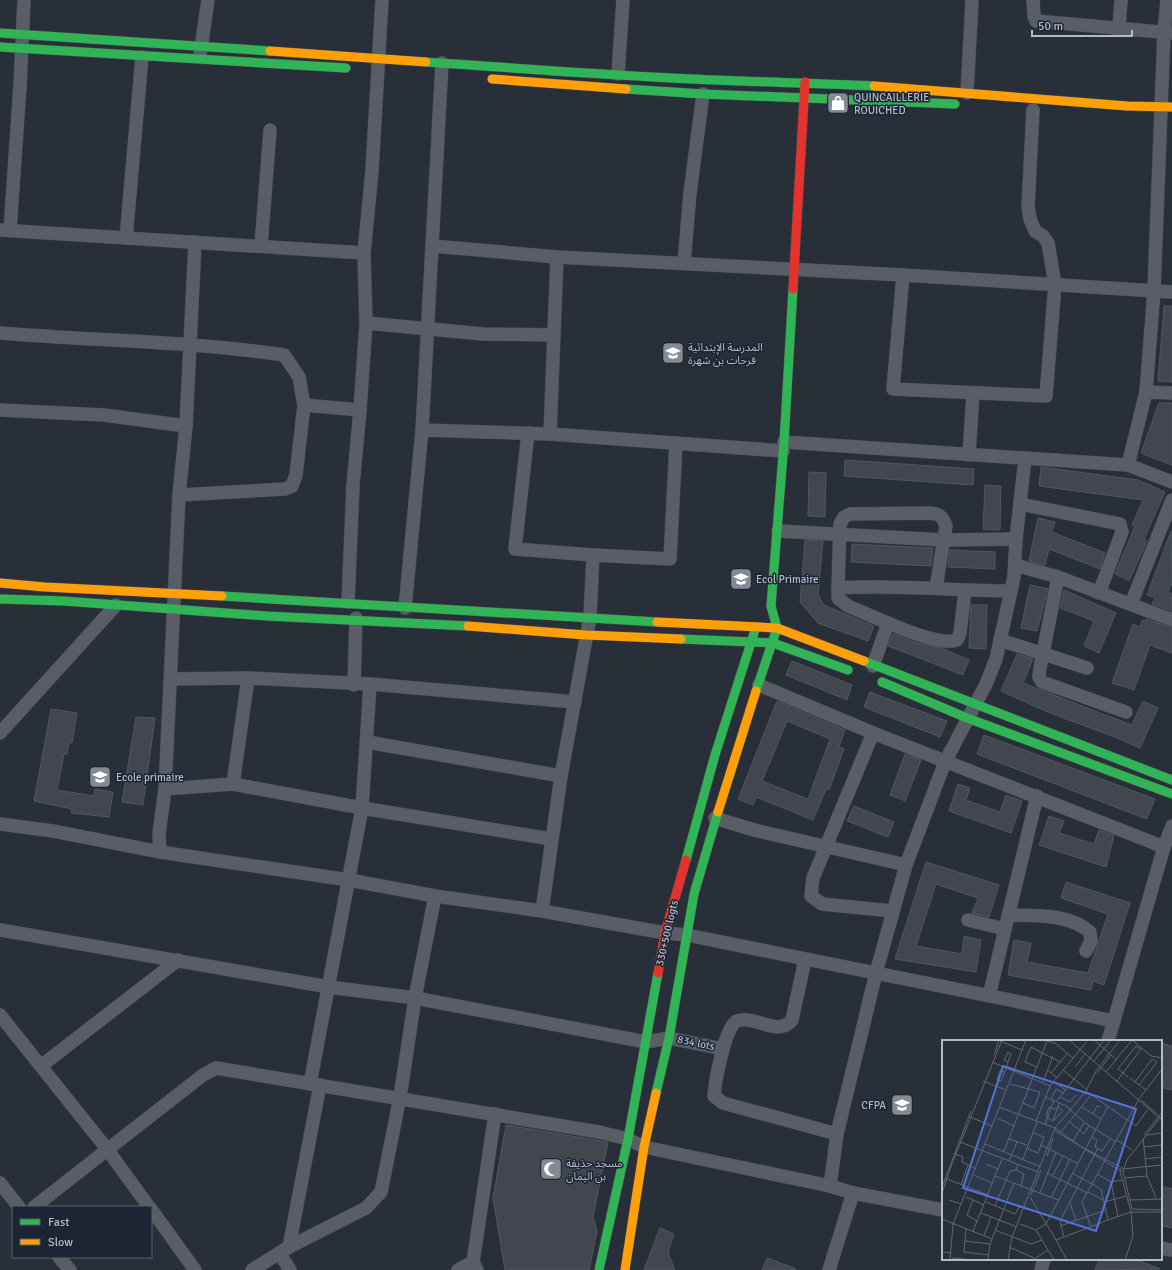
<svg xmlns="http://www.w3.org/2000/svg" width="1172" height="1270" viewBox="0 0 1172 1270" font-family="Signika,'Noto Sans Arabic',sans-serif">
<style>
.building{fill:#42474e;stroke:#51575f;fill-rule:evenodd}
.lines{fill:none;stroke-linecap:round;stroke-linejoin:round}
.street-casing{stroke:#454a51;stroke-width:14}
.fast-casing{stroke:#454a51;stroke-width:10}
.slow-casing{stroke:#454a51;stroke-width:10}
.jam-casing{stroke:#454a51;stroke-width:10}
.street{stroke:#595e66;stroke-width:13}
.fast{stroke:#30b455;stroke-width:9}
.slow{stroke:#ff9f0a;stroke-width:9}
.jam{stroke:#e5322d;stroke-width:9}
.labels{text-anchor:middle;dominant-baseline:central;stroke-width:3;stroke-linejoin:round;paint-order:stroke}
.poi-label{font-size:11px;fill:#b3bbc9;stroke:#1c2533;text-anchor:start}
.street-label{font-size:11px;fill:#b3bbc9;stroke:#1c2533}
.inset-road{fill:none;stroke:#606772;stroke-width:1}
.view{fill:#5274d3;fill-opacity:0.15;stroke:#5274d3;stroke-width:2}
.inset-edge{fill:none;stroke:#b3bbc9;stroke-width:2}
</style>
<rect width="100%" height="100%" fill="#292f38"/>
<g class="building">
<polygon points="1164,306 1172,306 1172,382 1158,381"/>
<polygon points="1159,403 1172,403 1172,465 1141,453"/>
<polygon points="845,460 974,469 973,485 844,476"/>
<polygon points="1041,467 1138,480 1165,492 1144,539 1147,541 1129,581 1115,574 1135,526 1132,525 1143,500 1039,486"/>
<polygon points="809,472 826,473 825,517 808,516"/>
<polygon points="985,485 1001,486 1000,530 983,529"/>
<polygon points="1038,518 1055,522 1052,532 1105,553 1100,569 1049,549 1045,565 1029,561"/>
<polygon points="1171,531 1172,583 1168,592 1172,594 1172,611 1152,604 1155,598 1147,595"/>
<polygon points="805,540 823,541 818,595 824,605 874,626 868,641 818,623 800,602"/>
<polygon points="852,544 933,548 931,566 851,562"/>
<polygon points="950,550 995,552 995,569 948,567"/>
<polygon points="1030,585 1048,589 1037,631 1021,628"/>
<polygon points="1064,590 1116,613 1099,653 1084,646 1094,621 1060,608"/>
<polygon points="971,605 987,605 986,649 969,648"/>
<polygon points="1146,619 1172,628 1172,653 1150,645 1134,690 1112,683 1133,624 1140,627 1143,620 1146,621"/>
<polygon points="893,634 917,643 941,648 969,660 963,675 888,646"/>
<polygon points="1017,654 1033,659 1023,683 1100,713 1132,725 1143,701 1158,708 1140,748 1115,737 1050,713 1001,691"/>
<polygon points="792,661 852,685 847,700 786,675"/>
<polygon points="870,692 947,721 940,737 864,707"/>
<path d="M777 701 845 730 839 747 844 749 829 790 826 789 813 820 756 797 753 805 738 799ZM787 721 830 739 808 799 762 781Z"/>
<polygon points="51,709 77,713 72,743 69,742 67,754 64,754 57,790 94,796 95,789 113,792 109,817 71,813 72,809 34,801"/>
<polygon points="136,717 155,718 143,805 122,802"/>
<polygon points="984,735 1155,799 1147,819 977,754"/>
<polygon points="905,754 921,760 905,801 890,795"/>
<polygon points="958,784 970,788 966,800 1000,812 1006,795 1022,801 1011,833 949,811"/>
<polygon points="854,806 894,822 888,837 847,821"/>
<polygon points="1049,816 1064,821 1059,833 1094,844 1099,830 1114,836 1106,867 1039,845"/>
<polygon points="926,862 999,885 989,917 972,913 978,898 936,884 916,946 962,954 964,936 981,940 976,972 895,959"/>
<polygon points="1066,882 1130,903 1104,985 1093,981 1091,990 1008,975 1014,940 1031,943 1027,962 1088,973 1108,914 1061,898"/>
<polygon points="1161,1043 1172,1046 1172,1090 1161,1087"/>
<polygon points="506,1125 608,1142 593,1217 597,1231 589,1270 505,1270 493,1198"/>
<polygon points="1161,1186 1172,1189 1172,1228 1161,1225"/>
<polygon points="660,1228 674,1234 668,1253 675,1270 644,1270"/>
<polygon points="767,1258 796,1269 796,1270 762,1270"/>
<polygon points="1099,1259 1134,1259 1160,1269 1095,1270"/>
</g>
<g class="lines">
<g class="street-casing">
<g id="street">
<polyline points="1033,0 1034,16 1036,21 1172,33"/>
<polyline points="1119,28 1121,0"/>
<polyline points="200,55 208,0"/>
<polyline points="618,74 623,0"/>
<polyline points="967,93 972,0"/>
<polyline points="0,230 364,253"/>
<polyline points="10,230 20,86 24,0"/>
<polyline points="126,238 142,57"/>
<polyline points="261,246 270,130"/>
<polyline points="433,246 557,257 903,275 1172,292"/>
<polyline points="684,263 690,193 703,94"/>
<polyline points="903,275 893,389 1046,396 1055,284 1048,243 1043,236 1035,231 1030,219 1028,206 1033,110"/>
<polyline points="366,323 483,334 554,335"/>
<path d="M0 333C95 341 190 341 284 355L299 377 304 405 360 410"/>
<polyline points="1146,392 1172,393"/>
<polyline points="0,410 104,415 186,426"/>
<polyline points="422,430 550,434 783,451"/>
<polyline points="528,433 515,549 593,555 590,617 561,776 542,911"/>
<polyline points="550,434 557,257"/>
<polyline points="784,442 1128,465 1172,482"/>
<polyline points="969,455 973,393"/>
<polyline points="1128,465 1146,392 1154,291 1164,32 1167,0"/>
<polyline points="179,495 285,489 292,486 296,475 304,405"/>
<polyline points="1020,504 1120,524 1122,532 1099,593"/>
<polyline points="778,531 944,540 1016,539"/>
<polyline points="593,555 670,559 676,443"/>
<polyline points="1015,565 1058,577 1040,668 1039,677 1042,682 1126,712"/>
<polyline points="1058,577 1172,620"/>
<path d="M838 588V598L848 606C871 615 936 648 957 640L960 633 965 591"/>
<path d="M936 588 946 526C942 515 939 514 929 513L850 514 844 517 840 524 838 588C896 584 953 591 1011 591"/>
<polyline points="348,602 353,485 360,410 366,323 364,253 372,171 382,0"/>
<polyline points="1131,604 1172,500"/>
<polyline points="405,608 422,430 442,63"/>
<polyline points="1000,640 1087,668"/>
<polyline points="873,666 888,623"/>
<polyline points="171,679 248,678 370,684 575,702"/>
<polyline points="354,685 356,618"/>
<polyline points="759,685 873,733 1164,847"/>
<polyline points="0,733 116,605"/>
<polyline points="873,733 813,878 811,896 822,904 892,911"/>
<polyline points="367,742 561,776"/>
<polyline points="233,784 248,678"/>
<polyline points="165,789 233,784 362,808 551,839"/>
<polyline points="715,818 754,830 906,865"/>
<polyline points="0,824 53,831 160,852 349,880 435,896 542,911 665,933 687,935 1114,1021"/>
<polyline points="160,852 159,834 165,789 179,495 186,426 195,242"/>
<path d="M1008 915C1035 916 1068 913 1090 932L1091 941 1086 951"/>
<polyline points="968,920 1005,929"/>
<polyline points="0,930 329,987 415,998 646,1042 669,1038 723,1049"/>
<path d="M805 960 792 1020C777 1038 756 1014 737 1021 725 1026 715 1082 714 1096L723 1103 837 1134"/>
<polyline points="989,996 1037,796"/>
<polyline points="0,1015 107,1149 149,1207"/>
<polyline points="1108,1041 1164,847 1172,826"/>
<polyline points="41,1066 178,960"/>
<polyline points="310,1084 362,808 370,684"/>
<polyline points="0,1183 19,1207"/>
<polyline points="830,1186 837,1134 876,973 906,865 945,762 986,684 996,659 1014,577 1016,539 1025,459"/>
<polyline points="34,1207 203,1075 216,1068 599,1132 628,1139 644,1147 830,1186 853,1193 943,1210"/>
<polyline points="151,1209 195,1270"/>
<polyline points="289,1247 320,1085"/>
<polyline points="1161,1248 1172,1250"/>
<polyline points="280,1254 290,1270"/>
<polyline points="59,1257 70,1270"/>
<polyline points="473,1262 495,1114"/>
<polyline points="252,1270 289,1247 366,1208 381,1192 400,1097 415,998 435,896"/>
<polyline points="458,1270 473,1262 477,1270"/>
<polyline points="829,1270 853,1193"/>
<polyline points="1041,1270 1044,1259"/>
</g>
</g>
<g class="fast-casing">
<g id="fast">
<polyline points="0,33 270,51"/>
<polyline points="0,47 346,68"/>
<path d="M426 62C515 68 603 75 692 79 753 82 813 83 874 86"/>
<polyline points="626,89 703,94 955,104"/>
<polyline points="222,596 657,622"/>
<polyline points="0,599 64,601 267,616 468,626"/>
<polyline points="681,639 773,643 848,670"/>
<polyline points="864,661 1172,780"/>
<polyline points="882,682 967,718 1172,794"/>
<polyline points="756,691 777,628 771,606 784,442 793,289"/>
<polyline points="686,860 715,755 755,630"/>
<polyline points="656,1093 669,1038 694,894 718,812"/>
<polyline points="599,1270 628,1139 658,973"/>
</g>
</g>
<g class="slow-casing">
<g id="slow">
<polyline points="270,51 426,62"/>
<polyline points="492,79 626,89"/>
<polyline points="874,86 1127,106 1172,107"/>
<polyline points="0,583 45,587 222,596"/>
<polyline points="657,622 777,628 864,661"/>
<polyline points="468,626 586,635 681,639"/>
<polyline points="718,812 756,691"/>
<polyline points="625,1270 644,1147 656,1093"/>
</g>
</g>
<g class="jam-casing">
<g id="jam">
<polyline points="793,289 805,82"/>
<polyline points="658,973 665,933 686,860"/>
</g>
</g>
<use href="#street" class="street"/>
<use href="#fast" class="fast"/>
<use href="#slow" class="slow"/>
<use href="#jam" class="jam"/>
</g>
<defs>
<g id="shop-square" transform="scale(1.15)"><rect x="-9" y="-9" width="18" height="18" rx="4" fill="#838a96" stroke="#1c2533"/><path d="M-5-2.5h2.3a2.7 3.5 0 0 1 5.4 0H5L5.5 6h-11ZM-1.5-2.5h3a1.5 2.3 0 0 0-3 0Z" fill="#fff"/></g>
<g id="school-square" transform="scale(1.15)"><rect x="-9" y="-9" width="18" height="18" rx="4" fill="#838a96" stroke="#1c2533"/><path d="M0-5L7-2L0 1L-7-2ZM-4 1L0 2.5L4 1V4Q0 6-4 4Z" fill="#fff"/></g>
<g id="university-square" transform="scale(1.15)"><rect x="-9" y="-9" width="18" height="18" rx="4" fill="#838a96" stroke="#1c2533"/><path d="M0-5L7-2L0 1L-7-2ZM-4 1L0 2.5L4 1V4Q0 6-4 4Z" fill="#fff"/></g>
<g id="mosque-square" transform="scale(1.15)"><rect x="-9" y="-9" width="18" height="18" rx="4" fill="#838a96" stroke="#1c2533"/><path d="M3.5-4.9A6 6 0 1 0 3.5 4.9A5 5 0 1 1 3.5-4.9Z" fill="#fff"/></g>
</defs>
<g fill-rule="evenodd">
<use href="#shop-square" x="838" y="103"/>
<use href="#school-square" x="673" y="353"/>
<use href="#school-square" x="741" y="579"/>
<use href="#school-square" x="100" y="777"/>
<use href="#university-square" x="902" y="1105"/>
<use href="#mosque-square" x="551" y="1169"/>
</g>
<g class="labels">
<g class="poi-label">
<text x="854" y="97">QUINCAILLERIE<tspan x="854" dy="13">ROUICHED</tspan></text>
<text x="688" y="347">المدرسة الإبتدائية<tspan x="688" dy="13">فرحات بن شهرة</tspan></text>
<text x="756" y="579">Ecol Primaire</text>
<text x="116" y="777">Ecole primaire</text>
<text x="886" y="1105" text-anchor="end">CFPA</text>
<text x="566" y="1163">مسجد حذيفة<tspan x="566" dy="13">بن اليمان</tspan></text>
</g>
<g class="street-label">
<text transform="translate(667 933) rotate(-77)">330+500 logts</text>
<text transform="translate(696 1043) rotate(12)">834 lots</text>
</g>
</g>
<g transform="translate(942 1040)">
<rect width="220" height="220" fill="#292f38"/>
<path class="inset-road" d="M127 0 220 80M152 0 175 20M190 0 209 16 220 18M58 1 80 10M105 1 113 3 131 18M52 15 57 0M152 21 169 0M50 22 108 46M95 27 83 22 89 7 118 22M133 27 143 14M106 30 115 38M121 30 144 49M62 32 58 31 55 40 59 41 64 28 66 22 69 14 66 12 62 20 66 22M164 32 190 0M109 33 125 14M155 33 169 15M188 38 204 50M41 41 64 50M112 41 123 50M101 42 111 16M174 42 181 33 176 29 194 6 199 9 181 33 186 37M193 42 210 19 215 22 197 45M68 44 98 52 92 68 81 63M144 51 194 86 206 69M104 57 124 66 143 83 174 102M118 57 162 0M109 59 114 49 121 53M199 60 215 74M115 61 118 57 128 62 134 55M57 67 113 88 138 106 178 127M140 67 159 79M115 70 107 67 104 77 111 81 117 63M151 74 155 66 158 67M28 77 50 86M55 78 72 86M94 81 108 46 146 0M111 81 121 71 116 67M128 82 142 94 147 86M103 85 112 60M112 90 177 130M119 92 149 55M91 93 102 97 99 105M202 95 220 72M205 95 220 93M149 97 155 100 153 107 160 111 168 99M67 99 85 105M175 100 190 110M131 101 142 83M18 102 96 132M43 104 99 127M202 107 220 105M84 108 96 113 99 105 135 123M62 111 105 1M13 114 21 117 20 122 34 129M105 116 111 98M81 119 95 82M203 119 220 117M67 121 75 102M44 124 56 129M181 128H178V131H181L185 120 220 75M181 129 220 125M74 130 82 134 79 146M178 131 189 172H220M181 131 190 169 220 170M105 133 145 153M130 133 159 149 166 180 189 172M155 134 169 142M32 135 50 143M111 135 121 116M53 136 116 160M205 136 214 158M182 138 205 136 201 98M5 139 46 155M19 145 26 125M0 147 29 71M146 152 161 160M0 153 9 126 60 0M98 153 114 112M89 155 99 130M24 157 42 165M88 157 114 200 166 180M109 158 128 119M7 160 19 164M31 160 25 175 36 182M187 160 220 159M44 162 73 174 77 167 82 168M162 162 184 156M128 163 134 180M53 166 68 131 74 130 76 124M39 173 75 187M176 177 169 142 180 140M0 179 50 199M78 184 94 190M118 186 164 170M149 187 140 162 197 59 220 29M24 188 22 212 47 215M53 190 89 204 100 200M31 191 60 119M42 196 49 177M122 197 118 181 156 108M114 200 125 220M23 201 48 204M0 203V212L9 213M67 207 92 218M10 218 31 220M8 220 11 184 84 0M46 220 48 204 72 143M66 220 70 197 113 88 144 51 154 31 178 0M91 220 106 210M112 220 94 190 104 184 166 66M183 220 191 196 189 172"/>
<path class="view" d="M61 26 194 69 154 191 21 148Z"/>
<rect width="220" height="220" class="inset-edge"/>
</g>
<rect x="12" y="1206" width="140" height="52" fill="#1c2533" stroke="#58616f"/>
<rect x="20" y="1219" width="20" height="6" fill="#30b455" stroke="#58616f"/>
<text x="48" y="1226" font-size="12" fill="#b3bbc9">Fast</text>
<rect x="20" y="1239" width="20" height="6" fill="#ff9f0a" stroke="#58616f"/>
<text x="48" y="1246" font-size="12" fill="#b3bbc9">Slow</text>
<path d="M1032 30v6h100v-6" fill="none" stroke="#b3bbc9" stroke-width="2"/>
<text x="1038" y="30" font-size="12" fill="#b3bbc9" stroke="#1c2533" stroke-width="3" paint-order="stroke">50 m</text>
</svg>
